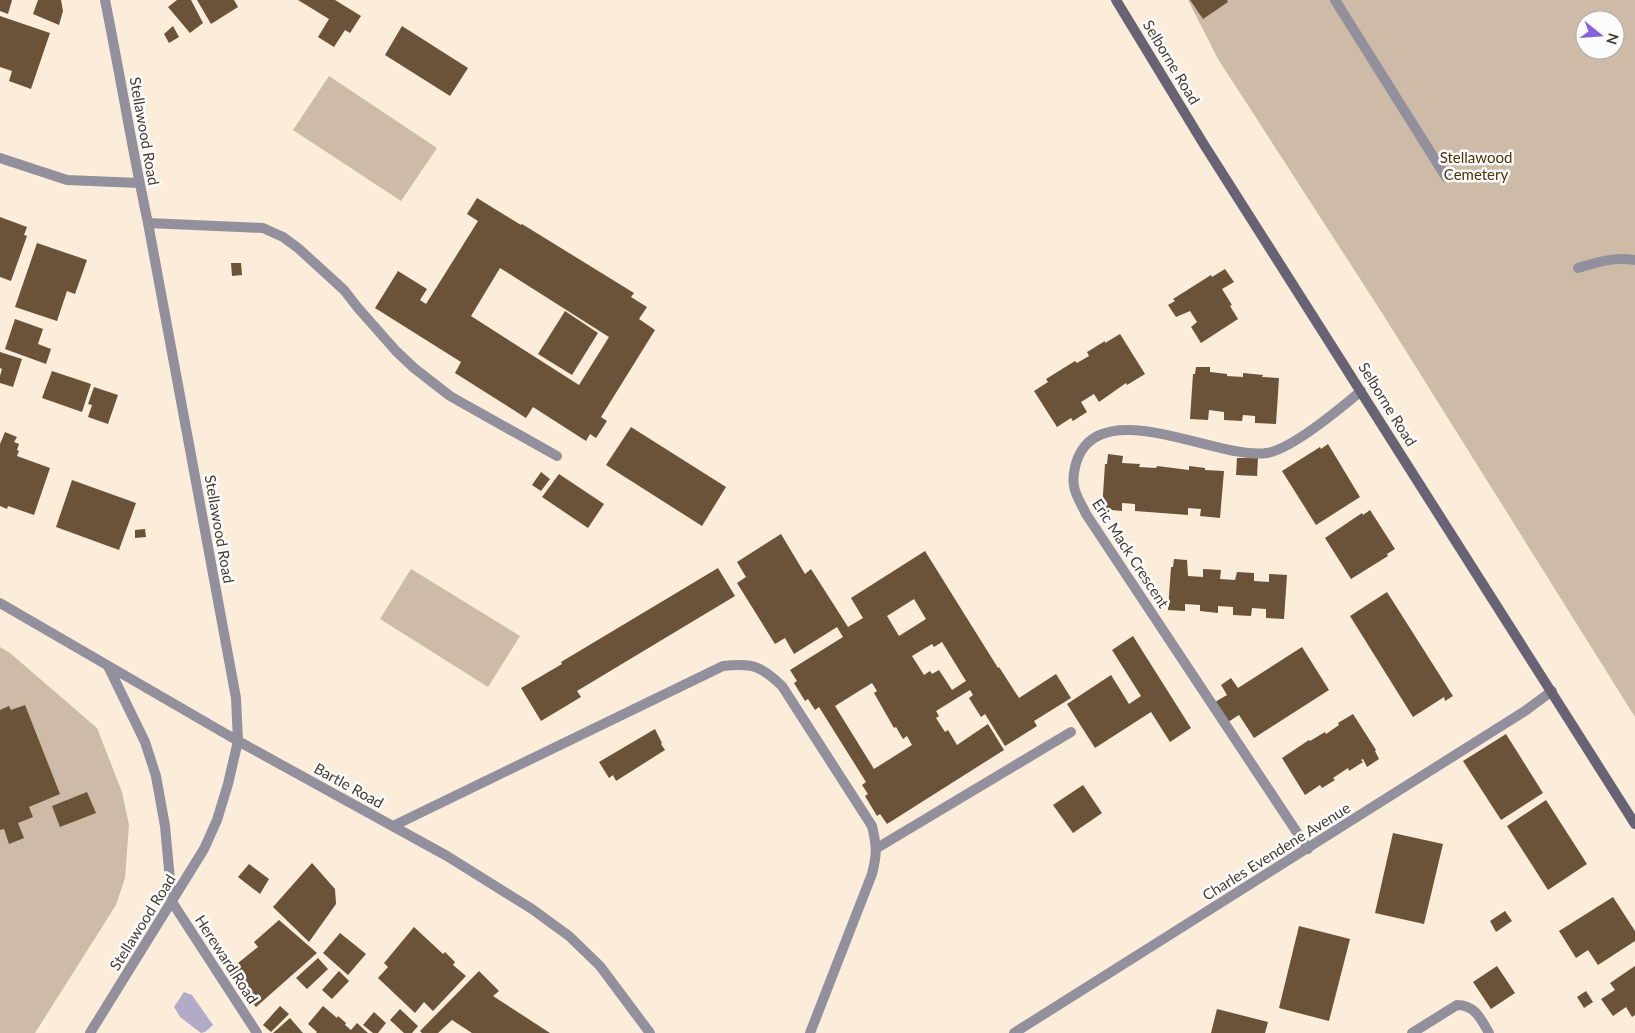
<svg xmlns="http://www.w3.org/2000/svg" width="1635" height="1033" viewBox="0 0 1635 1033" font-family="Lato,sans-serif">
<style>
.green{fill:#cdbba8;fill-rule:evenodd}
.water{fill:#b1abc8}
.building{fill:#6a5339;fill-rule:evenodd}
.lines{fill:none;stroke-linecap:round;stroke-linejoin:round}
.lane{stroke:#92909c;stroke-width:10}
.street{stroke:#92909c;stroke-width:10}
.secondary{stroke:#676374;stroke-width:10}
.labels{text-anchor:middle;dominant-baseline:central;stroke-width:5;stroke-linejoin:round;paint-order:stroke}
.street-label{font-size:15px;fill:#453a2f;stroke:#fcfcfc}
.park-label{font-size:15px;fill:#523207;stroke:#fcfcfc}
</style>
<rect width="100%" height="100%" fill="#fcecda"/>
<g class="green">
<path d="M1188 0H1635V717L1384 316 1218 59ZM1585 20H1615V50H1585Z"/>
<polygon points="329,76 437,148 401,201 293,130"/>
<polygon points="411,569 520,636 488,687 380,619"/>
<polygon points="0,647 10,653 97,728 122,792 129,825 125,878 116,905 35,1033 0,1033"/>
</g>
<polygon class="water" points="184,992 192,995 213,1025 205,1032 201,1033 180,1017 174,1007"/>
<g class="building">
<polygon points="0,0 12,0 8,14 0,11"/>
<polygon points="38,0 61,0 63,11 59,25 33,14"/>
<polygon points="177,0 191,0 203,23 190,33 168,7"/>
<polygon points="197,0 234,0 238,7 211,24"/>
<polygon points="298,0 335,0 361,16 350,33 345,30 334,47 318,37 329,19"/>
<polygon points="1190,0 1227,0 1228,2 1203,19"/>
<polygon points="0,16 50,33 31,89 9,81 12,71 0,67"/>
<polygon points="173,26 179,37 169,43 164,34"/>
<polygon points="402,26 468,68 450,96 385,55"/>
<path d="M477 198 521 225 522 224 634 293 631 297 647 307 639 319 655 330 601 417 607 421 596 438 590 434 586 441 533 407 526 418 455 373 461 362 375 308 398 271 427 289 420 300 426 304 478 221 467 214ZM500 268 609 337 579 385 471 316Z"/>
<polygon points="0,217 27,227 24,235 27,236 11,281 0,277"/>
<polygon points="37,243 87,260 75,294 67,291 57,321 15,307"/>
<polygon points="231,263 241,263 242,275 232,276"/>
<polygon points="1225,269 1234,282 1222,289 1232,305 1230,306 1238,319 1201,343 1191,327 1197,322 1190,311 1176,317 1168,305 1175,301 1173,299 1211,275 1212,277"/>
<polygon points="565,311 598,333 572,375 538,354"/>
<polygon points="15,319 43,329 38,344 51,349 46,364 5,349"/>
<polygon points="1120,334 1145,374 1127,385 1126,383 1099,402 1094,394 1081,402 1087,412 1073,421 1071,418 1057,427 1034,391 1048,382 1046,379 1075,361 1077,363 1089,356 1087,352 1105,341 1105,343"/>
<polygon points="0,352 22,359 13,387 0,383 0,376 2,369 0,368"/>
<polygon points="1196,367 1210,367 1210,372 1227,374 1227,376 1243,377 1243,373 1263,375 1262,377 1279,378 1276,424 1255,423 1255,416 1243,415 1242,421 1224,420 1224,412 1209,410 1208,420 1190,419 1193,374 1195,374"/>
<polygon points="52,371 91,384 82,412 42,398"/>
<polygon points="94,387 118,395 108,424 88,417 92,405 88,404"/>
<polygon points="631,427 726,487 702,526 606,465"/>
<polygon points="5,432 17,437 14,442 19,444 17,450 19,451 17,456 50,468 34,515 8,506 7,509 0,506 0,444"/>
<polygon points="1328,444 1360,497 1316,525 1282,471 1320,447 1321,449"/>
<polygon points="1108,454 1123,456 1122,463 1140,464 1139,467 1156,468 1157,466 1189,470 1189,466 1205,468 1205,470 1224,471 1220,518 1200,516 1201,509 1188,508 1188,515 1135,511 1135,504 1122,503 1122,511 1102,509 1105,464 1107,464"/>
<polygon points="1237,458 1258,458 1257,476 1236,475"/>
<polygon points="541,472 550,479 541,491 532,485"/>
<polygon points="559,474 604,504 588,528 542,497"/>
<polygon points="72,480 136,503 119,550 56,527"/>
<polygon points="1370,510 1395,549 1387,554 1388,556 1351,579 1325,538 1362,513 1363,515"/>
<polygon points="145,529 146,537 135,538 135,530"/>
<path d="M781 534 805 574 811 569 848 627 863 618 851 598 925 551 998 668 999 667 1019 698 1056 674 1071 698 1034 721 1037 726 1005 746 985 714 981 717 969 698 973 695 970 690 936 711 939 716 936 718 945 732 948 730 957 745 988 724 1004 750 887 824 880 814 877 816 865 796 868 794 862 785 866 782 819 707 815 710 808 699 805 701 794 683 797 681 790 670 843 637 837 627 794 654 785 638 775 644 737 583 746 577 737 562ZM914 599 926 619 899 636 887 616ZM942 642 966 681 952 690 939 670 932 674 930 671 924 675 912 656 932 644 934 647ZM872 683 877 691 874 693 894 728 896 727 903 739 907 736 912 745 874 769 835 706Z"/>
<polygon points="1174,559 1187,560 1188,576 1203,577 1203,569 1221,570 1220,579 1235,580 1237,572 1254,573 1254,581 1269,582 1269,574 1287,575 1284,619 1266,618 1266,609 1252,608 1251,616 1233,615 1233,607 1218,606 1218,613 1200,611 1200,605 1185,604 1185,611 1168,610 1171,567 1173,567"/>
<polygon points="718,568 735,596 577,691 581,697 541,721 521,688 562,664 561,662"/>
<polygon points="1387,592 1453,696 1445,701 1444,697 1413,717 1350,616"/>
<polygon points="1133,636 1191,728 1170,742 1151,712 1095,748 1067,704 1111,675 1129,704 1141,696 1112,650"/>
<polygon points="1302,647 1329,690 1254,738 1239,715 1228,722 1215,702 1227,695 1221,685 1231,678 1238,688"/>
<polygon points="25,705 60,794 29,807 33,817 18,823 24,838 9,844 4,829 0,830 0,710 9,706 11,710"/>
<polygon points="1353,714 1376,750 1375,751 1379,759 1367,767 1363,759 1361,760 1363,762 1349,771 1348,768 1333,778 1335,780 1322,788 1320,785 1305,795 1282,758 1309,740 1310,741 1325,732 1326,734 1339,725 1338,723"/>
<polygon points="655,729 662,743 661,744 665,750 616,781 613,775 609,778 599,762"/>
<polygon points="1506,734 1543,793 1501,820 1463,761"/>
<polygon points="1083,785 1102,813 1073,833 1053,805"/>
<polygon points="87,792 96,813 60,827 52,806"/>
<polygon points="1546,800 1587,864 1548,890 1507,826"/>
<polygon points="1393,833 1443,844 1424,924 1375,913"/>
<polygon points="312,863 335,889 336,904 309,942 273,907"/>
<polygon points="249,864 269,879 260,894 238,877"/>
<polygon points="1613,897 1635,931 1635,941 1598,965 1588,950 1576,958 1559,931"/>
<polygon points="1505,911 1512,921 1496,932 1490,921"/>
<polygon points="279,920 317,953 256,1007 227,972 258,947 254,942"/>
<polygon points="1299,926 1350,939 1329,1021 1279,1008"/>
<polygon points="414,927 443,954 445,952 455,962 453,965 466,976 433,1011 424,1002 415,1013 378,978 388,967 384,963"/>
<polygon points="340,933 366,954 348,975 323,953"/>
<polygon points="318,958 328,969 307,989 296,978"/>
<polygon points="1497,966 1515,993 1491,1009 1473,982"/>
<polygon points="1635,966 1635,1015 1632,1017 1626,1007 1613,1016 1601,999 1615,990 1610,983"/>
<polygon points="339,971 349,981 332,999 322,990"/>
<polygon points="479,971 499,991 493,996 550,1033 472,1033 452,1020 438,1033 422,1033 420,1031"/>
<polygon points="1586,991 1593,1002 1584,1008 1577,997"/>
<polygon points="280,1006 289,1014 271,1032 263,1025"/>
<polygon points="323,1006 337,1018 338,1016 346,1023 345,1025 351,1030 357,1023 368,1033 316,1033 317,1032 308,1024"/>
<polygon points="400,1009 418,1026 412,1033 404,1033 390,1020"/>
<polygon points="1217,1009 1268,1022 1265,1033 1211,1033"/>
<polygon points="374,1012 386,1023 378,1033 373,1033 363,1025"/>
<polygon points="290,1018 303,1033 273,1033"/>
</g>
<g class="lines">
<g class="lane">
<polyline points="1335,0 1446,177"/>
<polyline points="148,223 263,228 283,237 298,248 344,290 358,308 396,351 414,368 450,396 557,456"/>
<path d="M1578 268C1597 262 1615 257 1635 260"/>
<path d="M393 826 723 666C752 663 760 665 782 686L872 826C877 847 877 854 872 874L810 1033"/>
<polyline points="877,848 1071,732"/>
</g>
<g class="street">
<polyline points="0,158 67,180 139,183"/>
<polyline points="0,603 238,741 447,856 532,909 569,936 600,966 650,1033"/>
<polyline points="108,666 145,742 156,776 165,826 172,902 257,1033"/>
<path d="M1308 849 1086 514C1082 505 1075 495 1074 486 1072 475 1076 459 1082 450 1114 400 1220 460 1267 453 1292 449 1341 408 1361 391"/>
<path d="M90 1033 204 849 217 820 228 784 238 741 236 698 148 223C132 149 120 74 105 0"/>
<polyline points="1014,1033 1525,711 1552,691"/>
<path d="M1412 1033 1457 1005C1475 1005 1481 1019 1489 1033"/>
</g>
<polyline class="secondary" points="1116,0 1203,143 1635,824"/>
</g>
<g class="labels">
<g class="street-label">
<text transform="translate(1172 62) rotate(59)">Selborne Road</text>
<text transform="translate(145 131) rotate(80)">Stellawood Road</text>
<text transform="translate(1388 404) rotate(58)">Selborne Road</text>
<text transform="translate(220 529) rotate(80)">Stellawood Road</text>
<text transform="translate(1131 553) rotate(57)">Eric Mack Crescent</text>
<text transform="translate(349 785) rotate(29)">Bartle Road</text>
<text transform="translate(1276 851) rotate(-32)">Charles Evendene Avenue</text>
<text transform="translate(142 922) rotate(-58)">Stellawood Road</text>
<text transform="translate(227 959) rotate(57)">Hereward Road</text>
</g>
<g class="park-label">
<text x="1476" y="157">Stellawood<tspan x="1476" dy="17">Cemetery</tspan></text>
</g>
</g>
<g transform="translate(1600 35) rotate(107)"><circle r="24" fill="#fcfcfc" stroke="#b3aeaa"/>
<path d="M0-4L9 19L0 12L-9 19Z" fill="#8760db"/>
<text y="-8" font-size="14" font-weight="bold" text-anchor="middle" fill="#453a2f">N</text>
</g>
</svg>
